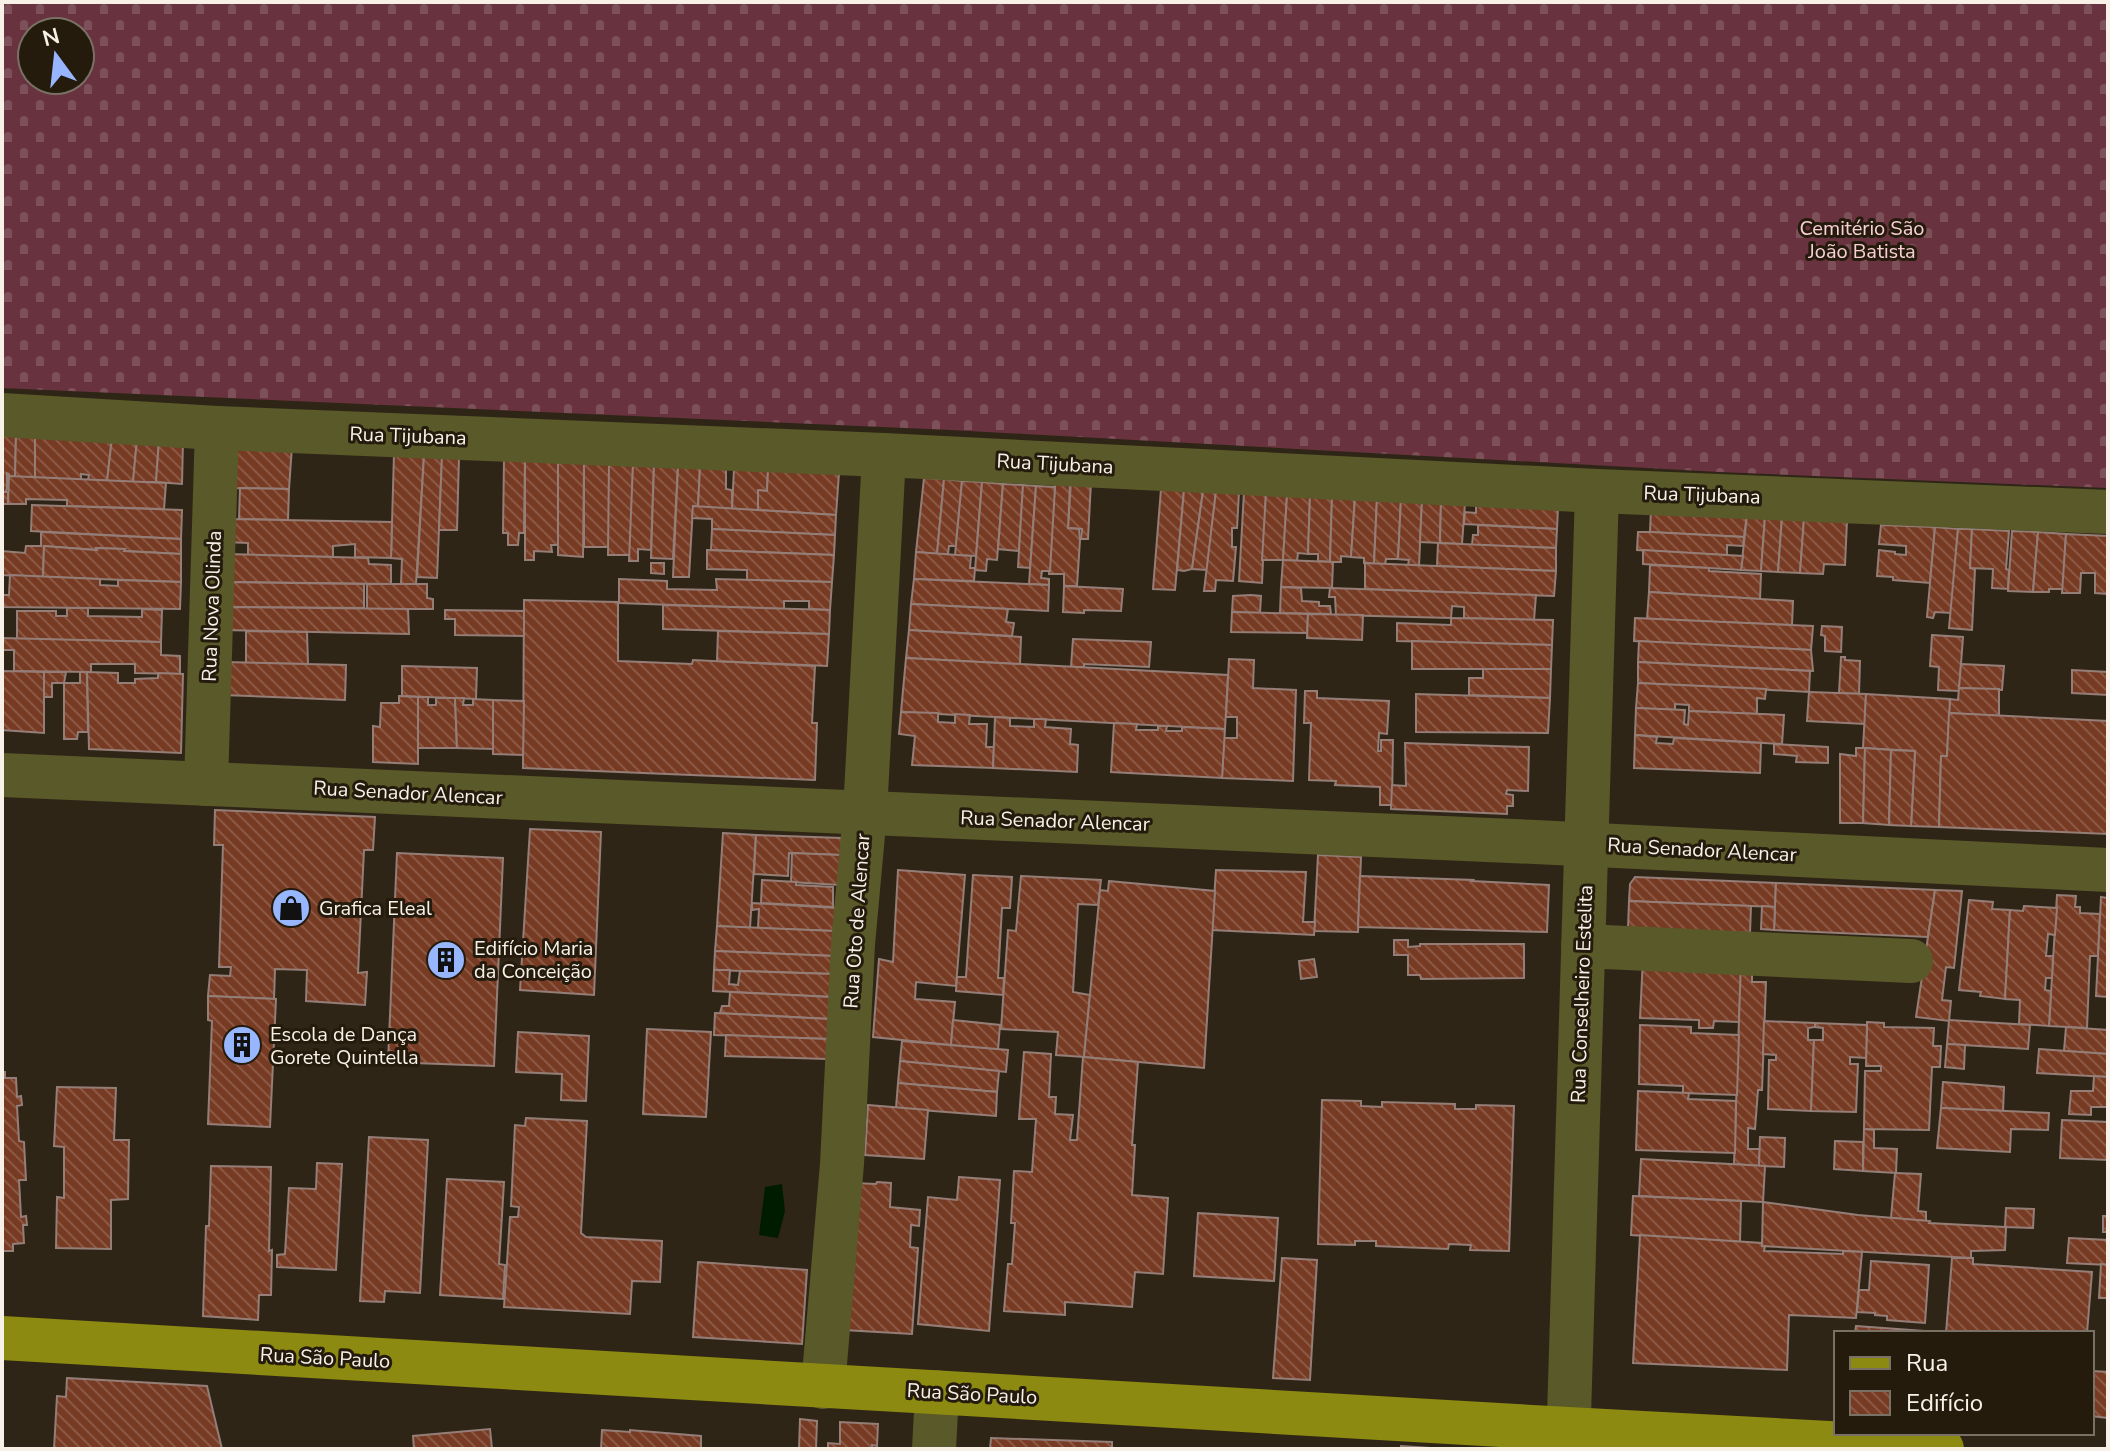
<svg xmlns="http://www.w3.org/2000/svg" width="2110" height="1451" viewBox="0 0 2110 1451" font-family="'Nunito Sans',sans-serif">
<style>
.cemetery{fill:url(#cemetery-stones);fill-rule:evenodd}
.water{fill:#001c00}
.building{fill:url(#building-back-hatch);stroke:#947e77;stroke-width:2}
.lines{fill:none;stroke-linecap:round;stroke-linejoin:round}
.minor{stroke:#595929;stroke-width:44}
.major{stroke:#8c8a11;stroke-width:44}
.labels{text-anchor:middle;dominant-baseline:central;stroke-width:6;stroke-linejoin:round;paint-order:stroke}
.park-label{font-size:20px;fill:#f9cfd5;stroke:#251b0d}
.street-label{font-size:20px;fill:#f8f1e8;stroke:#251b0d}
.poi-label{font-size:20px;fill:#f8f1e8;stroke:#251b0d;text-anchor:start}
</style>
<defs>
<pattern id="cemetery-stones" width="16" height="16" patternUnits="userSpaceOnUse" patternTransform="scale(2)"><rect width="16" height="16" fill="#68323e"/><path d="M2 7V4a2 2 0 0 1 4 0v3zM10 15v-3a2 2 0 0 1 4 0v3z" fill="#7e505a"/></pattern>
<pattern id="building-back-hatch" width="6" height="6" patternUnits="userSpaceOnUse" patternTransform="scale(2)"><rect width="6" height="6" fill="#773b24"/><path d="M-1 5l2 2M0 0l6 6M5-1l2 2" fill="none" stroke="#8b5844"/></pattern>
</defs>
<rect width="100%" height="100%" fill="#2f2516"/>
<path class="cemetery" d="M2 2H2108V488L1720 472 951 430 2 388ZM32 32H80V80H32Z"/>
<polygon class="water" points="782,1184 785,1211 778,1238 759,1235 765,1187"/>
<g class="building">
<polygon points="2,435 16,435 15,477 9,476 9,474 7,473 7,489 5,492 8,492 8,504 2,504"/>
<polygon points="16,435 35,436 35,478 15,477"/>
<polygon points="35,436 112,438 107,481 88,480 89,475 81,474 81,480 35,478"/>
<polygon points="112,438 137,439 133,482 107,481"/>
<polygon points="226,438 292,446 289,489 226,488"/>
<polygon points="137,439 159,440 156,482 133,482"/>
<polygon points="159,440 183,440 182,484 156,482"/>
<polygon points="394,454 424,455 416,584 401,584 402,559 391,558"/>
<polygon points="424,455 442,456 437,578 417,577"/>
<polygon points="442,456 459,457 457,530 439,530"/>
<polygon points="504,459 525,459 524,533 519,533 518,545 508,545 508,533 503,533"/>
<polygon points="525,459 558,461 558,545 551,545 552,552 534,551 534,560 525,560"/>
<polygon points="558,461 584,462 583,557 558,555"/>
<polygon points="584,462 609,463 609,547 584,547"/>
<polygon points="609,463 633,465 630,555 608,555"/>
<polygon points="633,465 654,465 651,550 638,549 638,561 629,561"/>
<polygon points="654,465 678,466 673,559 651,558"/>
<polygon points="678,466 700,467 698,507 693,506 689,577 673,577"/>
<polygon points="700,467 726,469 726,489 732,490 732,509 698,507"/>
<polygon points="734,469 768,470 767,491 758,490 758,510 732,509"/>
<polygon points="768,470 839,473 836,515 758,510 758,490 767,491"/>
<polygon points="9,476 166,483 164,509 67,506 67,500 26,499 26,504 8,504"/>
<polygon points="924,478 944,479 937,554 916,552"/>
<polygon points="944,479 962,481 956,546 949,546 948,554 937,554"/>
<polygon points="962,481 982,482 976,556 955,555"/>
<polygon points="1071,481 1091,482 1088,539 1081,539 1082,529 1068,528"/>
<polygon points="982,482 1003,484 997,560 987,559 986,571 975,570"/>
<polygon points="1003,484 1023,485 1019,551 998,549"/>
<polygon points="1055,484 1070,484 1068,528 1079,529 1080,540 1077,586 1064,586 1064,574 1049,574"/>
<polygon points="1023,485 1036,486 1030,568 1018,567"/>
<polygon points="1036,486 1055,487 1050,571 1042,571 1041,578 1049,579 1049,585 1029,584"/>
<polygon points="240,488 289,489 288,520 239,519"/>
<polygon points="1161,489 1184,490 1175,590 1153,589"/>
<polygon points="1184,490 1203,491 1192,569 1184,571 1177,570"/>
<polygon points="1203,491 1216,491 1207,570 1192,569"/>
<polygon points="1216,491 1239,492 1237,528 1232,528 1232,547 1236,547 1233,581 1216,580 1215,591 1204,591"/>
<polygon points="1244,492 1266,493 1262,583 1239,581"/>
<polygon points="1266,493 1287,495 1283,560 1262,560"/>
<polygon points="1287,495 1310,495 1308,554 1298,553 1297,561 1283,560"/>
<polygon points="1310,495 1332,496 1330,562 1318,561 1318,554 1308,554"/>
<polygon points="1332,496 1355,497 1351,557 1341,556 1341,562 1330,562"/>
<polygon points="1355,497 1377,498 1374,564 1364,563 1364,558 1351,557"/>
<polygon points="1377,498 1401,499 1398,559 1386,559 1385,564 1374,564"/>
<polygon points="1401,499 1422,500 1419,566 1408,565 1409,560 1398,559"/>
<polygon points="1422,500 1441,501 1440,543 1420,542"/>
<polygon points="1441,501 1465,503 1462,544 1440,543"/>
<polygon points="1476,503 1558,507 1557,529 1464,524 1465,512 1476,513"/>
<polygon points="32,505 182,510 181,539 31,531"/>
<polygon points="693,506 836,515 835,535 712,529 712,519 692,518"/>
<polygon points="1651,509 1747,515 1744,537 1650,532"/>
<polygon points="1747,515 1765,516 1761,571 1741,570"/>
<polygon points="1765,516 1782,517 1778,572 1761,571"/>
<polygon points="1782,517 1804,518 1800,573 1778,572"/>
<polygon points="1804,518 1847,521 1845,565 1824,564 1823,574 1800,573"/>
<polygon points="225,519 392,522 391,558 355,557 355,544 333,546 333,557 248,555 248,543 225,542"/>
<polygon points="1478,525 1557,529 1556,548 1472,545 1473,535 1478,535"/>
<polygon points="1881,525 1935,527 1930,583 1893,580 1893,577 1877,576 1879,550 1895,552 1895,554 1906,555 1906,546 1879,544"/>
<polygon points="1935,527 1958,529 1951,613 1935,612 1933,618 1927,617"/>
<polygon points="712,529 835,535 834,555 711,550"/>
<polygon points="1958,529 1972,529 1970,568 1975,569 1972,630 1949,628"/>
<polygon points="1972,529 2009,531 2006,569 2009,570 2008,589 1992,588 1993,569 1970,568"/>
<polygon points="2012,531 2038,532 2033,592 2008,591"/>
<polygon points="41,532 181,539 181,554 124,551 125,549 96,548 97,550 44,546 43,577 2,575 2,551 25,553 26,546 41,546"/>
<polygon points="1638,532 1650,532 1744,537 1743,546 1727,545 1727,555 1721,555 1637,550"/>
<polygon points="2038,532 2066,534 2063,589 2049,589 2049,592 2033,592"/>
<polygon points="2066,534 2108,536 2108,594 2095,593 2095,573 2081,573 2080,593 2062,593"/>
<polygon points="1438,543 1556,548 1556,571 1437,566"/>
<polygon points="44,546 97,550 96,548 125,549 124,551 181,554 181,582 43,577"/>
<polygon points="707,550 834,555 832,582 747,580 747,570 707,569"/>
<polygon points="1643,550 1743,556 1741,570 1643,564"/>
<polygon points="916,552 971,556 970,568 975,568 974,581 914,579"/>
<polygon points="225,554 368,558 369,564 391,565 391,584 225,582"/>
<polygon points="1283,560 1333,562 1332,588 1281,587"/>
<polygon points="651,563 664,563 664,574 651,573"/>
<polygon points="1365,563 1556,571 1554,596 1365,589"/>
<polygon points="1650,565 1709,568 1709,571 1761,574 1760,599 1649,592"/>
<polygon points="10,575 100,579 100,585 118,586 118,580 181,582 180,609 2,607 2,595 9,595"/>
<polygon points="619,579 667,581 667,589 717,590 716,579 832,582 830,610 809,609 809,601 784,601 784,609 619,603"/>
<polygon points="914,579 1049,585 1048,611 911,604"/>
<polygon points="225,582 364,584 364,608 224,607"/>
<polygon points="367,584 427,584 427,598 433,599 433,609 367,609"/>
<polygon points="1064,586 1123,589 1121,611 1084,610 1084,613 1063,612"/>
<polygon points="1281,587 1301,588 1302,601 1319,602 1319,606 1330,606 1331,614 1280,613"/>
<polygon points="1330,588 1536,595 1534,620 1464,618 1464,607 1452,606 1451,618 1336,615 1335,597 1329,597"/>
<polygon points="1649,592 1793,601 1792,625 1647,619"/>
<polygon points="1251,595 1261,596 1260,613 1232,612 1233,596"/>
<polygon points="524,600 618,602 618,661 692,664 693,660 815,666 812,723 817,723 815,780 523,768"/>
<polygon points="911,604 1008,609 1006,622 1014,623 1012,636 909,630"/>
<polygon points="663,605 830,610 829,634 663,629"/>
<polygon points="224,607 408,609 409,634 224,630"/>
<polygon points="67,608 88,608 88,616 142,617 142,609 162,610 161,642 17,639 17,611 56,611 56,616 67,616"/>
<polygon points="445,610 524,611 524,636 455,635 455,619 445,619"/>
<polygon points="1232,612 1308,614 1307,633 1231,632"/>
<polygon points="1308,614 1363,615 1362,640 1307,638"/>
<polygon points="1451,618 1553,620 1552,645 1397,641 1397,623 1451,625"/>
<polygon points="1635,618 1813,626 1811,650 1634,641"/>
<polygon points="1822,626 1842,627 1841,652 1825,651 1825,636 1821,635"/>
<polygon points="909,630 1021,637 1020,664 906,658"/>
<polygon points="246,631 307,632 308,664 246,663"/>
<polygon points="718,631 829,634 827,666 717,661"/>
<polygon points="1932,635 1963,637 1959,691 1938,690 1939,667 1930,666"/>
<polygon points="2,638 161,642 161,655 180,656 180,674 135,673 135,664 91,664 91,672 14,671 14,650 2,650"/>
<polygon points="1073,639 1151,642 1149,667 1084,664 1084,667 1071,667"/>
<polygon points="1412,641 1552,645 1551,669 1412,669"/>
<polygon points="1639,641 1811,650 1813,671 1638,662"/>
<polygon points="1841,657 1845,657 1845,660 1860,661 1859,694 1839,693"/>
<polygon points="906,658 1228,675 1225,729 901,712"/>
<polygon points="1229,659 1254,660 1253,688 1296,690 1293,781 1222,778 1224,738 1237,738 1237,717 1226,717"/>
<polygon points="224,662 346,665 345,700 224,695"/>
<polygon points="1638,662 1810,671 1809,692 1638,683"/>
<polygon points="1961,664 2004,666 2002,690 1959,688"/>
<polygon points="402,666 477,668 476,699 402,696"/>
<polygon points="1483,669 1551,669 1550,698 1469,695 1469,678 1483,678"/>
<polygon points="2072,670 2108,672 2108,695 2072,693"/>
<polygon points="2,671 44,672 44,733 2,730"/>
<polygon points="44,672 66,672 64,683 52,683 52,697 44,697"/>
<polygon points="80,672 87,672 88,732 78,732 77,739 64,739 64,683 80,683"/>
<polygon points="87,672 118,673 118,683 135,683 135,679 158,678 158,673 183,674 181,753 89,749"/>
<polygon points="1638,683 1766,689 1765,699 1757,698 1757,714 1689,711 1689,705 1675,704 1675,710 1636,708"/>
<polygon points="1959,688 1999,689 1999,716 1949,713 1950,699 1958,700"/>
<polygon points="1305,691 1317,691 1317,698 1389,701 1387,734 1379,733 1378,751 1381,751 1381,740 1393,740 1392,805 1380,805 1380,787 1335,785 1336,781 1309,780 1311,723 1304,723"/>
<polygon points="1809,692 1866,694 1865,724 1807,721"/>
<polygon points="1416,694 1550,698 1548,733 1416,732"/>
<polygon points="1866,694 1950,699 1947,756 1941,756 1939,827 1911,826 1915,751 1863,748"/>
<polygon points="399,696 418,697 418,764 373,762 373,726 380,727 381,703 399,703"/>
<polygon points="418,697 428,697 428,705 436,705 436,698 455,698 457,748 418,748"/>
<polygon points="455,698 464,698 463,705 473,705 473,699 493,700 493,749 457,748"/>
<polygon points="493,700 524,701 523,755 493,754"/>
<polygon points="1636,708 1685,710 1684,724 1688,725 1689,711 1784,715 1782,744 1635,735"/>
<polygon points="901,712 938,713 938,722 955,723 955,714 970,715 969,724 987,724 986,747 994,747 993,768 912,765 915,736 899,734"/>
<polygon points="1949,713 2108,721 2108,834 1939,827 1941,756 1947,756"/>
<polygon points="995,717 1010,718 1010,726 1034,727 1034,719 1046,719 1045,727 1071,729 1070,744 1078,745 1077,772 993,768"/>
<polygon points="1114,723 1137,724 1136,730 1158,730 1158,726 1167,726 1166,731 1182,731 1182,727 1225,729 1222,778 1111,772"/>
<polygon points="1635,735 1657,737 1656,743 1673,744 1674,738 1761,743 1760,773 1634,768"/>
<polygon points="1405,743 1529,747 1528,791 1507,790 1506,794 1513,795 1513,806 1507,806 1507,814 1391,809 1392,785 1406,786"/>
<polygon points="1774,744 1828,747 1828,763 1796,762 1797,756 1774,754"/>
<polygon points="1856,748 1865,748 1863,823 1840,823 1840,754 1856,756"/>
<polygon points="1865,748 1891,750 1889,825 1863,823"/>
<polygon points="1891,750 1915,751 1911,826 1889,825"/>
<polygon points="215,810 375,817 373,850 364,850 358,973 367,972 365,1005 306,1001 307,970 275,969 274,999 208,996 210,975 230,976 231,967 219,967 223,845 214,845"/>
<polygon points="530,829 601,832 594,995 520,990"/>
<polygon points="723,833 756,835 750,928 717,926"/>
<polygon points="756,835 842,838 841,855 789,853 788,876 754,874"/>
<polygon points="397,853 503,858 494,1066 388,1062"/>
<polygon points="792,853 841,855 839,885 791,882"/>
<polygon points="1318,855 1361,857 1358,932 1314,931"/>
<polygon points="898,870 965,875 956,986 916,982 915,999 955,1002 951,1045 873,1037 879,959 893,962"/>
<polygon points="1216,870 1306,872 1303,922 1315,922 1314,935 1212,930"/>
<polygon points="973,875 1012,877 1010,908 1002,908 998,978 1004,978 1003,995 956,991 957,977 966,977"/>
<polygon points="1021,876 1101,880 1098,905 1078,904 1073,992 1090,995 1084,1057 1056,1055 1058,1032 1001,1029 1008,930 1016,931"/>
<polygon points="1360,876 1473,880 1472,881 1549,885 1547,932 1358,927"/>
<polygon points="1635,877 1776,883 1775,907 1629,901 1630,884"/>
<polygon points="762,880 796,882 796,885 833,887 833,907 761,903"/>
<polygon points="1109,881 1215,891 1204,1068 1084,1057 1100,890 1108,891"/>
<polygon points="1776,883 1935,890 1928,937 1774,930"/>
<polygon points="1935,890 1962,891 1954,968 1946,967 1942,1000 1951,1001 1949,1021 1916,1017"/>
<polygon points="2057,895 2076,896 2075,907 2080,907 2080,913 2100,914 2098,956 2090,956 2087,1028 2049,1026"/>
<polygon points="2101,897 2108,898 2108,997 2096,996"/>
<polygon points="1969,900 1993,902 1992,909 2010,910 2005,999 1980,996 1981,992 1959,990"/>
<polygon points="1629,901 1751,906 1750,933 1628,929"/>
<polygon points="752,903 837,908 835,931 758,928 759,909 752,910"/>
<polygon points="1762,906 1775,907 1774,930 1761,929"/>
<polygon points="2024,906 2057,908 2055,935 2048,934 2046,956 2053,956 2052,978 2046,978 2045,990 2051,991 2049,1026 2019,1024 2020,1000 2005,999 2010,910 2023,911"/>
<polygon points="717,926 835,931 834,956 715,951"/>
<polygon points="1394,940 1408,940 1408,947 1420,946 1420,944 1524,944 1524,978 1421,979 1420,975 1408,975 1408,955 1394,955"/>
<polygon points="715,951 834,956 833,974 714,970"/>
<polygon points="1643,958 1741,969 1739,1022 1714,1021 1713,1028 1699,1028 1699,1020 1640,1018"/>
<polygon points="1314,959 1317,977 1301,979 1299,961"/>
<polygon points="1741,962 1752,962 1752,982 1766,982 1762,1090 1758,1090 1755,1129 1748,1128 1748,1149 1760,1149 1759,1166 1734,1164"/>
<polygon points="714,970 730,970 729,984 738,985 740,971 833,974 831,997 713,991"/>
<polygon points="730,992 831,997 829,1019 720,1013 722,1006 729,1006"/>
<polygon points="208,996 276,999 270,1127 208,1124 212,1021 208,1020"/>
<polygon points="715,1013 829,1019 828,1039 714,1035"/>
<polygon points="953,1020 1000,1025 998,1050 951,1045"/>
<polygon points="1949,1020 2030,1025 2028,1049 1947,1044"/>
<polygon points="1764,1021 1815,1023 1815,1027 1808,1028 1808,1040 1814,1040 1811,1111 1768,1109 1769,1060 1776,1060 1776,1055 1763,1054"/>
<polygon points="1867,1022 1884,1023 1884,1027 1934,1028 1933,1046 1941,1046 1940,1067 1932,1067 1929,1130 1864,1129 1865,1071 1881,1071 1881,1066 1866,1066"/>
<polygon points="1815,1023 1867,1025 1866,1058 1850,1057 1850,1064 1858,1064 1856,1112 1811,1111 1814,1040 1823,1040 1823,1028 1815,1027"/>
<polygon points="1640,1025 1691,1027 1691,1033 1739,1035 1737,1095 1683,1093 1683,1086 1639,1084"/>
<polygon points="2066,1027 2108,1030 2108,1054 2064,1051"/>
<polygon points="647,1029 711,1032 706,1117 643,1114"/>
<polygon points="518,1032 589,1036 586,1101 561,1100 562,1074 516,1072"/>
<polygon points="726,1035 828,1039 827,1059 725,1056"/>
<polygon points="902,1041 1008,1050 1006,1072 900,1061"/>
<polygon points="1947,1044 1965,1045 1964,1069 1945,1067"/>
<polygon points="2039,1049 2108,1054 2108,1077 2037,1073"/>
<polygon points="1024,1052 1051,1054 1049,1097 1056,1097 1055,1114 1073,1115 1070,1140 1077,1140 1083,1057 1138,1062 1132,1145 1135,1145 1132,1195 1168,1198 1163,1274 1135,1272 1132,1307 1065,1302 1065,1315 1004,1311 1008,1264 1012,1264 1015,1223 1011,1223 1014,1171 1032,1172 1036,1119 1019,1119"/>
<polygon points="900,1061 999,1071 997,1092 898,1083"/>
<polygon points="2,1072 5,1072 5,1078 16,1078 17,1097 21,1096 22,1105 17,1106 19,1141 24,1142 26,1180 19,1180 21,1217 26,1216 27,1225 23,1225 24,1243 13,1244 13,1251 2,1251"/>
<polygon points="2094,1076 2108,1077 2108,1116 2108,1107 2091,1107 2091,1115 2069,1114 2071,1091 2093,1091"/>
<polygon points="1943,1082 2004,1087 2003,1111 1941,1108"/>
<polygon points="898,1083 997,1092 996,1116 896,1108"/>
<polygon points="57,1087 116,1088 114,1140 129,1140 128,1199 111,1200 111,1249 56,1248 57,1197 64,1198 64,1147 54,1146"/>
<polygon points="1638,1091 1689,1093 1688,1099 1736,1101 1735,1153 1636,1150"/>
<polygon points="1322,1100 1361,1101 1361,1106 1382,1107 1382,1102 1455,1104 1455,1109 1476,1109 1476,1105 1514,1106 1509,1251 1470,1250 1471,1245 1449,1244 1448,1249 1376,1246 1376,1241 1355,1241 1355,1245 1318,1244"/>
<polygon points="868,1105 928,1110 924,1159 865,1155"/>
<polygon points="1941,1108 2049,1113 2048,1130 2011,1129 2010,1152 1937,1148"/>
<polygon points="526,1118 587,1121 581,1233 586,1237 662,1241 660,1282 632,1281 630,1314 504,1307 510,1217 518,1217 519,1207 511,1206 515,1125 525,1126"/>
<polygon points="2062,1120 2108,1122 2108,1160 2060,1158"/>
<polygon points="1864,1129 1874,1130 1874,1148 1897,1149 1896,1173 1863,1171"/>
<polygon points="369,1137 428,1140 420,1293 385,1291 384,1302 360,1301"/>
<polygon points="1760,1137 1785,1138 1784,1167 1759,1166"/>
<polygon points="1835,1141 1863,1142 1863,1171 1834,1169"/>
<polygon points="1641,1159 1765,1166 1763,1202 1639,1196"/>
<polygon points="317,1163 342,1164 336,1270 277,1267 277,1255 285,1254 289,1188 316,1189"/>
<polygon points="211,1166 271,1167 269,1251 272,1250 271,1295 259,1295 258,1320 203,1316 206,1226 209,1226"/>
<polygon points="1895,1173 1921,1174 1918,1211 1926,1212 1926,1221 1891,1218"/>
<polygon points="959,1177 1000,1180 989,1331 918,1324 928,1197 957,1200"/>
<polygon points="447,1179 504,1182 499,1264 505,1265 503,1299 440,1295"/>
<polygon points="877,1182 891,1183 890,1207 920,1210 919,1226 911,1225 910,1247 918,1248 912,1334 844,1330 855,1183 876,1184"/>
<polygon points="1633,1196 1741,1201 1740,1242 1631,1235"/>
<polygon points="1763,1202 1858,1215 1930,1221 1929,1223 2005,1227 2006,1228 2005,1250 1971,1251 1971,1258 1762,1246"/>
<polygon points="2006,1208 2034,1209 2033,1228 2005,1227"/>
<polygon points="1198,1213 1278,1218 1274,1281 1194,1276"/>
<rect x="2103" y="1216" width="5" height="16"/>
<polygon points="1640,1235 1762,1243 1762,1246 1765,1246 1764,1251 1843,1254 1843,1251 1862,1252 1856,1318 1789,1315 1787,1370 1633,1363"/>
<polygon points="2069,1238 2108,1240 2108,1265 2067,1263"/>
<polygon points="1282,1258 1317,1260 1310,1380 1273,1378"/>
<polygon points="1952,1258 1973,1258 1973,1264 2092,1272 2087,1333 1946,1333"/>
<polygon points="1871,1261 1929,1265 1925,1323 1887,1320 1887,1316 1875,1315 1875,1313 1857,1312 1859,1290 1869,1290"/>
<polygon points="698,1262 807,1270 802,1344 693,1337"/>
<polygon points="2101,1264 2108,1265 2108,1298 2099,1298"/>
<polygon points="1856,1326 1924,1331 1924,1333 1855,1333"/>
<polygon points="2092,1371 2108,1372 2108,1418 2092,1416"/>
<polygon points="67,1378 207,1386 222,1449 54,1449 57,1396 66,1397"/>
<polygon points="800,1419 817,1421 816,1449 828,1449 828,1443 840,1444 840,1422 878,1424 877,1446 872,1445 872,1449 799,1449"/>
<polygon points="490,1429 492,1449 414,1449 413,1436"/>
<polygon points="602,1430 630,1432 630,1430 701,1436 701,1449 601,1449"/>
<polygon points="991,1438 1112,1442 1112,1449 990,1449"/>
<polygon points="1401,1446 1445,1449 1401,1449"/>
</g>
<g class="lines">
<g class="minor">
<polyline points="2,415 217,428 884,455 1597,491 2108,512"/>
<polyline points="2,775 1535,842 2108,870"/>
<polyline points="206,784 217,428"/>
<polyline points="1583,946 1911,961"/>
<polyline points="823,1387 842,1164 853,944 865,813 884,455"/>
<polyline points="934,1449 937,1392"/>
<polyline points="1568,1449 1597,491"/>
</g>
<polyline class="major" points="2,1338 1568,1429 1942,1449"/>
</g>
<defs>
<g id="shop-disc" transform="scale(2)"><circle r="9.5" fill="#97b6fd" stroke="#251b0d"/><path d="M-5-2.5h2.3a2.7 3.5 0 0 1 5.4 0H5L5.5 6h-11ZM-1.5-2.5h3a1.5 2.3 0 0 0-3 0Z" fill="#111"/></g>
<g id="building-disc" transform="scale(2)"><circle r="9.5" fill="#97b6fd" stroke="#251b0d"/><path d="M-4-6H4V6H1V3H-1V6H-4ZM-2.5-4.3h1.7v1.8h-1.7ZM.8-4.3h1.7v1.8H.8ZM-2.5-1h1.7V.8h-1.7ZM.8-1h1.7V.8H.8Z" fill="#111"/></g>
</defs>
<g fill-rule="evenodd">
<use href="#shop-disc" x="291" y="908"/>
<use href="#building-disc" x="446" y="960"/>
<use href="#building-disc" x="242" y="1045"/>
</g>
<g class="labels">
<g class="park-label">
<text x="1862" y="228">Cemitério São<tspan x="1862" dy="23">João Batista</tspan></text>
</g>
<g class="street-label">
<text transform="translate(408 436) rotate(2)">Rua Tijubana</text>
<text transform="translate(1055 464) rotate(3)">Rua Tijubana</text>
<text transform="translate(1702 495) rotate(2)">Rua Tijubana</text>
<text transform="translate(212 606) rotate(-88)">Rua Nova Olinda</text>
<text transform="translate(408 793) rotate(3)">Rua Senador Alencar</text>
<text transform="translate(1055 821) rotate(2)">Rua Senador Alencar</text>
<text transform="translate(1702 850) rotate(3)">Rua Senador Alencar</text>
<text transform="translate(857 921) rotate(-86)">Rua Oto de Alencar</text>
<text transform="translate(1582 994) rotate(-88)">Rua Conselheiro Estelita</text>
<text transform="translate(325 1358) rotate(3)">Rua São Paulo</text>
<text transform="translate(972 1394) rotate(3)">Rua São Paulo</text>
</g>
<g class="poi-label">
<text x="319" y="908">Grafica Eleal</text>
<text x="474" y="948">Edifício Maria<tspan x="474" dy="23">da Conceição</tspan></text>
<text x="270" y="1034">Escola de Dança<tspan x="270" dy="23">Gorete Quintella</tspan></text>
</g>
</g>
<rect width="2110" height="1451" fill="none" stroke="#f8f1e8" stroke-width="8"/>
<rect x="1834" y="1331" width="260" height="104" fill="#251b0d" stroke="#797165" stroke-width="2"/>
<rect x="1850" y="1357" width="40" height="12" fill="#8c8a11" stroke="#797165" stroke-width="2"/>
<text x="1906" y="1371" font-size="24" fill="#f8f1e8">Rua</text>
<rect x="1850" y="1391" width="40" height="24" fill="url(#building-back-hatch)" stroke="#797165" stroke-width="2"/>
<text x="1906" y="1411" font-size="24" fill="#f8f1e8">Edifício</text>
<g transform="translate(56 56) rotate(345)"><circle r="38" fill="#251b0d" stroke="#797165" stroke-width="2"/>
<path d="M0-6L14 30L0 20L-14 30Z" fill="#97b6fd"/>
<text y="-12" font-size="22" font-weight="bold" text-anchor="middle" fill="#f8f1e8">N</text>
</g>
</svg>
